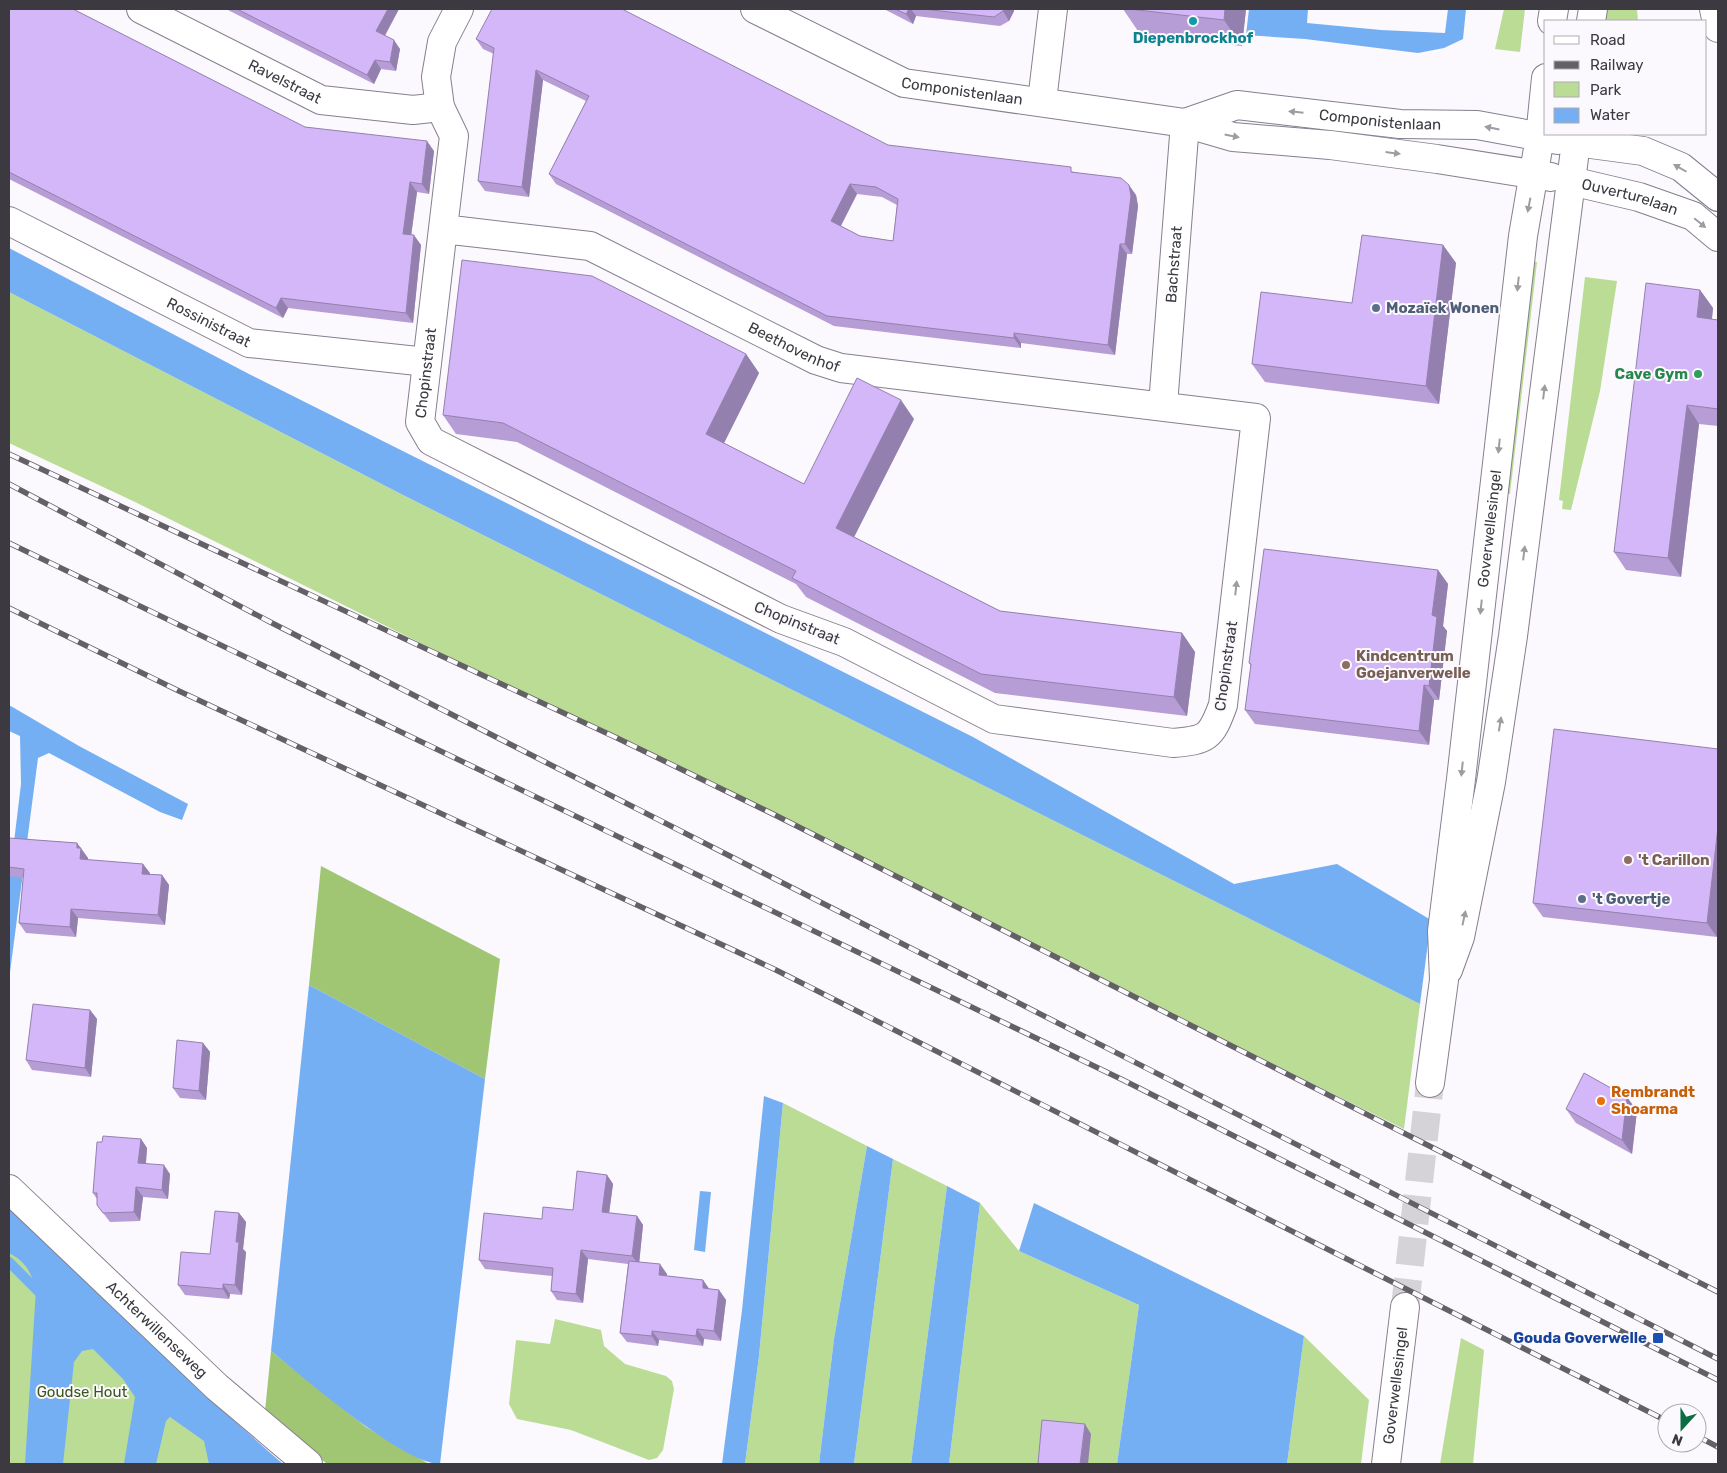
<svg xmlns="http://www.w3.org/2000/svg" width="1727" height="1473" viewBox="0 0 1727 1473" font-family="Rubik,sans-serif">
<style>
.green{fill:#badc95}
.forest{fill:#a0c674}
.water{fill:#74aff3}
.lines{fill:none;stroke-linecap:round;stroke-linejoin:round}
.stream{stroke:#74aff3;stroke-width:10}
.secondary-tunnel{stroke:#d5d3d7;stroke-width:28;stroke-dasharray:28 14;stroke-linecap:butt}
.street-casing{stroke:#867f8e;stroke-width:30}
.secondary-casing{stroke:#867f8e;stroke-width:30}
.street{stroke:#fff;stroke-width:28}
.secondary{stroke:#fff;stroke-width:28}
.rail-casing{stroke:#636066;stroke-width:5.5}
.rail{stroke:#fbf9fd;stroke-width:4;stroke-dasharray:11;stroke-linecap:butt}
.wall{fill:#b69dd5;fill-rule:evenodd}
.shaded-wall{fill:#9480ae}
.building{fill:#d4b7f8;stroke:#9480ae;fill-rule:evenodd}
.oneway{fill:#9e9ca0}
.culture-dot{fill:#0f9aa8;stroke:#fbf9fd;stroke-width:2}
.service-dot{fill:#5c6f8a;stroke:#fbf9fd;stroke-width:2}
.leisure-dot{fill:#2e9e5b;stroke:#fbf9fd;stroke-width:2}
.education-dot{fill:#8d6e63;stroke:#fbf9fd;stroke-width:2}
.food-dot{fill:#e8710a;stroke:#fbf9fd;stroke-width:2}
.transit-dot{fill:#1a4fb4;stroke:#fbf9fd;stroke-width:2}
.labels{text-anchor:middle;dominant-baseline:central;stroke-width:4;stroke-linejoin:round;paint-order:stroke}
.culture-label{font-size:15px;font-weight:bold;fill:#0d838f;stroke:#fbf9fd}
.street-label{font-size:15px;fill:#3c3940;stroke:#fbf9fd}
.service-label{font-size:15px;font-weight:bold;fill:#4e5e75;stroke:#fbf9fd;text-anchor:start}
.leisure-label{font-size:15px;font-weight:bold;fill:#27864d;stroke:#fbf9fd;text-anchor:end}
.education-label{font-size:15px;font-weight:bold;fill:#785e54;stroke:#fbf9fd;text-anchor:start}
.food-label{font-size:15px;font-weight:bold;fill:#c56008;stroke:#fbf9fd;text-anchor:start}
.transit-label{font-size:15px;font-weight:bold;fill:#164399;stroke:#fbf9fd;text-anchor:end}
.park-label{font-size:15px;fill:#3e561d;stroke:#fbf9fd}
</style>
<rect width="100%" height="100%" fill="#fbf9fd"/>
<g class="green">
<polygon points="1504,9 1525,9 1520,52 1495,49"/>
<polygon points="1603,9 1637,9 1638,21 1601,21"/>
<polygon points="1530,261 1537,262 1510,494 1503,493"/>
<polygon points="1585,277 1617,281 1600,391 1571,510 1562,509 1563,501 1559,500"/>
<polygon points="9,292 405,496 1420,1004 1404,1129 133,501 9,443"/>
<polygon points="783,1103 867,1146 834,1339 819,1464 745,1464 759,1356"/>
<polygon points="893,1159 947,1186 911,1464 854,1464"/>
<polygon points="980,1203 1019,1251 1139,1305 1117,1464 949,1464"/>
<polygon points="9,1218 265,1464 9,1464"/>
<polygon points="555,1319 601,1330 604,1346 625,1364 666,1376 672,1381 674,1389 663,1450 657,1458 649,1460 571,1430 517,1419 509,1404 516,1340 550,1344"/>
<polygon points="1304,1336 1369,1400 1361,1464 1287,1464"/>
<polygon points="1461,1338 1484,1350 1473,1464 1440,1464"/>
</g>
<g class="forest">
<polygon points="321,866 500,959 485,1079 309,985"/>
<polygon points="271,1351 366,1427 429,1464 327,1464 265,1411"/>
</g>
<g class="water">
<polygon points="1249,9 1308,9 1307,23 1381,30 1445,33 1448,9 1466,9 1463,39 1444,48 1418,53 1305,39 1246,35"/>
<polygon points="9,248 249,374 973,737 1234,884 1337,864 1431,920 1420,1004 405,496 9,292"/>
<polygon points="9,705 79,746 188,804 182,820 160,812 49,753 38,758 9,980 9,883 21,784 20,736 9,731"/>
<path d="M309 985 485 1079 440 1464C403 1464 303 1377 271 1351Z"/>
<polygon points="764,1096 783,1103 759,1356 745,1464 722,1464 742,1310"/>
<polygon points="867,1146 893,1159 854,1464 819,1464 834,1339"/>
<polygon points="947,1186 980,1203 949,1464 911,1464"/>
<polygon points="700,1191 711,1192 705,1252 694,1250"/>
<path d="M9 1198C97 1291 186 1380 283 1464H209L204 1441 170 1417 166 1421 156 1464H124L135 1397 123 1379 93 1349 82 1351 74 1362 63 1464H25L36 1289C31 1272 25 1261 9 1253Z"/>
<polygon points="1034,1203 1304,1336 1287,1464 1117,1464 1139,1305 1019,1251"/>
</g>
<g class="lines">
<polyline class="stream" points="9,1262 45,1298"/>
<polyline class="secondary-tunnel" points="1405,1307 1430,1083"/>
<g class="street-casing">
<g id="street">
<path id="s1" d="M141 9 321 100 413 110 440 107"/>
<polyline points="1714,9 1718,28"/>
<polyline points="1042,101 1053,9"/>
<polyline points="1576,142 1643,151 1681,167 1718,197"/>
<path id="s2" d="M1571 181 1639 197 1693 216 1718 237"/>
<path id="s3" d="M9 221 249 343 427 362"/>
<path id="s4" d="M443 229 590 246 816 360 841 368 1256 418 1223 705C1211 738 1207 740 1173 743L994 719 844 642 781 619 431 441 420 422 454 136 440 107 436 77 442 42 459 9"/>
<path id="s5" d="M1163 405 1185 123"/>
<path id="s6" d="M9 1189 217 1387 308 1464"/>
</g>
</g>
<g class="secondary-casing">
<g id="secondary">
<path id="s7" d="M755 9 904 83 1185 123 1233 137 1330 145 1437 159 1551 177"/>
<polyline points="1552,21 1554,9"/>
<polyline points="1591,21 1593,9"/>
<path id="s8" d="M1185 123 1237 105 1400 124 1477 125 1558 140"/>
<polyline points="1448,970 1460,937 1491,782 1513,636 1577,134"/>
<path id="s9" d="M1430 1083 1444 980 1442 931 1461 779 1523 236 1540 137 1546 78"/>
<path id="s10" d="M1386 1464 1405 1307"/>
</g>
</g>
<use href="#street" class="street"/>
<use href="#secondary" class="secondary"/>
<g class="rail-casing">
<g id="rail">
<polyline points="9,454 617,738 775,815 1718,1292"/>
<polyline points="9,484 272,623 1718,1359"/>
<polyline points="9,543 1123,1080 1718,1380"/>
<polyline points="9,608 179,691 776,970 1667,1421"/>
<polyline points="1697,1436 1718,1447"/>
</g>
</g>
<use href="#rail" class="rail"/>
</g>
<g class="wall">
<polygon points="9,9 305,127 434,151 429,194 417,192 411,235 421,245 413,323 288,308 283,318 9,179"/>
<polygon points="226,9 399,9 385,36 400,49 396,71 381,69 374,84"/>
<polygon points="884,9 1014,9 1014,11 1009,21 1000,26 916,16 913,24"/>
<polygon points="1123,9 1246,9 1242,46 1140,34"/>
<path d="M476 39 888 145 1075 172 1136 195 1138 206 1132 254H1127L1115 355 1021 343V348L834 326 556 184 549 174 586 101 543 80 529 197 485 191 478 181 494 54 483 49ZM857 194 882 197 897 205 893 241 860 236 841 226Z"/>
<polygon points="1443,245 1456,263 1439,404 1265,382 1252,364 1352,303"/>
<polygon points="1700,290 1713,308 1712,319 1718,320 1718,426 1699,424 1681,577 1626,570 1614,552"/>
<polygon points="746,354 759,373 724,443 804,484 914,419 854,537 1000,611 1182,633 1195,652 1187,716 995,693 806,597 796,584 517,442 456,434 443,415"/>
<polygon points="1438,570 1448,584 1443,626 1447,631 1439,700 1434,700 1429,745 1255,724 1245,710 1251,666 1249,663"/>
<polygon points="1718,749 1718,926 1717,937 1543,917 1533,903"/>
<polygon points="9,838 77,843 88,858 87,860 143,864 150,874 162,875 169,885 165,925 78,918 76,937 26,933 19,923 23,878 9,876"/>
<polygon points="90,1010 97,1019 91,1077 32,1070 26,1060"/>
<polygon points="203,1043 210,1052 206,1100 180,1098 173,1088"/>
<polygon points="1627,1097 1637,1111 1632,1154 1576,1123 1566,1109"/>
<polygon points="141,1139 147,1148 146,1164 170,1174 168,1199 143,1197 140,1221 110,1222 97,1205 97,1199 93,1193 102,1142"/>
<polygon points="607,1175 613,1184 609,1213 637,1216 643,1225 639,1262 667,1274 666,1276 703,1280 709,1289 719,1290 726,1300 721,1341 704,1339 703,1346 659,1340 658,1346 627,1342 620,1333 628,1264 588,1259 583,1303 557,1300 551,1291 552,1276 485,1269 479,1260 573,1210"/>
<polygon points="239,1213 246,1222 243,1249 246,1252 242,1295 230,1294 229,1299 185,1295 178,1285 210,1254"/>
</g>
<g class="shaded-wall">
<polygon points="388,9 399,9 382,40 376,31"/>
<polygon points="909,9 911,9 916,16 913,24 906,14"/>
<polygon points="1004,9 1014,9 1014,11 1009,21 1003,11"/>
<polygon points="1225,9 1246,9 1242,46 1224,20"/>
<polygon points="394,40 400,49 396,71 390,62"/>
<polygon points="375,60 381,69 374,84 367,75"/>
<polygon points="536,70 543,80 529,197 522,187"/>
<polygon points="427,141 434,151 429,194 422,184"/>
<polygon points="410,182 417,192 410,244 403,234"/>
<polygon points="850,184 857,194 838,231 831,221"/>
<polygon points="1129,185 1136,195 1138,206 1132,254 1125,244"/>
<polygon points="414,235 421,245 413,323 406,313"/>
<polygon points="1120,244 1127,254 1115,355 1108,345"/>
<polygon points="1443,245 1456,263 1439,404 1426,386"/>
<polygon points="1700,290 1713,308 1710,336 1697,317"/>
<polygon points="281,298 288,308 283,318 276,308"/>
<polygon points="1014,333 1021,343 1021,348 1014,338"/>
<polygon points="746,354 759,373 719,453 706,434"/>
<polygon points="901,400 914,419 849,547 836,528"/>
<polygon points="1687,405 1699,424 1681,577 1668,558"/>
<polygon points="1438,570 1448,584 1443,626 1447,631 1439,700 1429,686 1432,615"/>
<polygon points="1182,633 1195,652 1187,716 1174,697"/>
<polygon points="1424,685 1434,700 1429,745 1419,731"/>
<polygon points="1718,827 1718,926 1717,937 1707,923"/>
<polygon points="77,843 88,858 87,869 80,859 77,848"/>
<polygon points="143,864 150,873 149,883 142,874"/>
<polygon points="162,875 169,885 165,925 158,915"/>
<polygon points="71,909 78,918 76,937 70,927"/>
<polygon points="90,1010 97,1019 91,1077 85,1068"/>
<polygon points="203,1043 210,1052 206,1100 199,1091"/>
<polygon points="1627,1097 1637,1111 1632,1154 1622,1140"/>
<polygon points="141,1139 147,1148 145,1172 138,1163"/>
<polygon points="164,1165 170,1174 168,1199 162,1190"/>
<polygon points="607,1175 613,1184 608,1221 602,1212"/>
<polygon points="136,1187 143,1197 140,1221 134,1212"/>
<polygon points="239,1213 246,1222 243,1249 246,1252 242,1295 235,1285 236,1242"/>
<polygon points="637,1216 643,1225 639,1265 632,1256"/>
<polygon points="581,1250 588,1259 583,1303 576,1294"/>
<polygon points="660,1264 667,1274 665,1284 659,1275"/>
<polygon points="703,1280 710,1290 703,1288"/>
<polygon points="223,1284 230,1294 229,1299 223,1289"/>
<polygon points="719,1290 726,1300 721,1341 714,1331"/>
<polygon points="697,1329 704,1339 703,1346 696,1336"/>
<polygon points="652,1331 659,1340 658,1346 652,1336"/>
<polygon points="1085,1424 1091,1434 1088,1464 1080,1464"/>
</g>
<g class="building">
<polygon points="9,9 73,9 305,127 427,141 422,184 410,182 403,234 414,235 406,313 281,298 276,308 9,172"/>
<polygon points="237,9 388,9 376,31 394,40 390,62 375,60 367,75"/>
<path d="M492 9H622L888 145 1071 167V172L1121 178 1129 185 1131 196 1125 244H1120L1108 345 1014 333V338L827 316 549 174 589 96 536 70 522 187 478 181 494 48 476 39ZM850 184 876 187 898 199 893 241 860 236 831 221Z"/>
<polygon points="895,9 909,9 906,14"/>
<polygon points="923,9 1004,9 1003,11 994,17"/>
<polygon points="1129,9 1225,9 1224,20"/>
<polygon points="1362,235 1443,245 1426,386 1252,364 1261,292 1352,303"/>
<polygon points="462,260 592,276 746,354 706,434 804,484 857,378 901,400 836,528 1000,611 1182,633 1174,697 981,674 792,578 796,571 503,423 443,415"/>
<polygon points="1646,283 1700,290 1697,317 1718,320 1718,409 1687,405 1668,558 1614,552"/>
<polygon points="1264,549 1438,570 1432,615 1437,617 1429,686 1424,685 1419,731 1245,710 1251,664 1249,663"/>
<polygon points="1554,729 1718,749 1718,827 1707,923 1533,903"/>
<polygon points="9,838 77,843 77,848 81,848 80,859 143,864 142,874 162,875 158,915 71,909 70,927 19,923 24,869 9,867"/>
<polygon points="33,1004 90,1010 85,1068 26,1060"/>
<polygon points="177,1040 203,1043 199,1091 173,1088"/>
<polygon points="1584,1073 1627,1097 1622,1140 1566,1109"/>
<polygon points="103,1136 141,1139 138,1163 164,1165 162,1190 136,1187 134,1212 103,1213 97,1205 97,1193 93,1193 97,1142 102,1142"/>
<polygon points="577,1171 607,1175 602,1212 637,1216 632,1256 581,1250 576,1294 551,1291 553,1268 479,1260 484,1213 542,1219 543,1207 573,1210"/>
<polygon points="215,1211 239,1213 236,1242 239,1242 235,1285 223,1284 223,1289 178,1285 181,1252 210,1254"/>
<polygon points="629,1261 660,1264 659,1275 703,1280 703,1288 719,1290 714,1331 697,1329 696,1336 652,1331 652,1336 620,1333"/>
<polygon points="1042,1420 1085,1424 1080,1464 1038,1464"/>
</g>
<defs><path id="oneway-solid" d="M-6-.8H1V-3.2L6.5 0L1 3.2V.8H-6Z" transform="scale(1.25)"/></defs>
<g class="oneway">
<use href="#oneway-solid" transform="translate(1296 112) rotate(-174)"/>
<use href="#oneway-solid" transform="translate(1492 128) rotate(-169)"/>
<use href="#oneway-solid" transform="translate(1232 136) rotate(11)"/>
<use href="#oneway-solid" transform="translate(1393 153) rotate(7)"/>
<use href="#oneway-solid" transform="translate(1680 168) rotate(-150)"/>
<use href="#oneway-solid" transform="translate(1529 205) rotate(101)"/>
<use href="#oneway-solid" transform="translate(1700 223) rotate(39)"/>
<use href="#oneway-solid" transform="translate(1518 284) rotate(96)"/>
<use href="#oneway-solid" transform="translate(1544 392) rotate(-83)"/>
<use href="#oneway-solid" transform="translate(1499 446) rotate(96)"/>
<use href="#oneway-solid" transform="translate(1524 553) rotate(-83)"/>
<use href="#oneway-solid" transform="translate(1236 588) rotate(-84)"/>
<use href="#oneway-solid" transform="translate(1481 607) rotate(96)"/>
<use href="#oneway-solid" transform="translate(1500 724) rotate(-81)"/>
<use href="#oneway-solid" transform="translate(1462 769) rotate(96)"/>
<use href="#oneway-solid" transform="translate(1464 918) rotate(-78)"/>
</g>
<circle class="culture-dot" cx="1193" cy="21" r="5"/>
<g class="service-dot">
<circle cx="1376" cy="308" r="5"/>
<circle cx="1582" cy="899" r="5"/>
</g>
<circle class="leisure-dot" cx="1698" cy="374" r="5"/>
<g class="education-dot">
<circle cx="1346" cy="665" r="5"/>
<circle cx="1628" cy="860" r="5"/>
</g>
<circle class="food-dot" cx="1601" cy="1101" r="5"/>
<rect class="transit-dot" x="1652" y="1332" width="12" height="12" rx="2.5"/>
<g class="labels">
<g class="culture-label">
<text x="1193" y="38">Diepenbrockhof</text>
</g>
<g class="street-label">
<text stroke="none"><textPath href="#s1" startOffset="161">Ravelstraat</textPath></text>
<text stroke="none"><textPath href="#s7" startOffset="225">Componistenlaan</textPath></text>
<text stroke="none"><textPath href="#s8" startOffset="199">Componistenlaan</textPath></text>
<text stroke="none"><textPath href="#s2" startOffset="61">Ouverturelaan</textPath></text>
<text stroke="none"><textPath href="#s5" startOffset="141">Bachstraat</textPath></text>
<text stroke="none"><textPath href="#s3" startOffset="224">Rossinistraat</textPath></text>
<text stroke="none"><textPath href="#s4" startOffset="376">Beethovenhof</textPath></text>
<text stroke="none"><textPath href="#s4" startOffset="2084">Chopinstraat</textPath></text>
<text stroke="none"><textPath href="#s9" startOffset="558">Goverwellesingel</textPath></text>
<text transform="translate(797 623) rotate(22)">Chopinstraat</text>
<text transform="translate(1226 666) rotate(-82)">Chopinstraat</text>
<text stroke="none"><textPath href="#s6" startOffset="204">Achterwillenseweg</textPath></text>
<text stroke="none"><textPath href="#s10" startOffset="79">Goverwellesingel</textPath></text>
</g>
<g class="service-label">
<text x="1386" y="308">Mozaïek Wonen</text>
<text x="1592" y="899">'t Govertje</text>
</g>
<g class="leisure-label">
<text x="1688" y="374">Cave Gym</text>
</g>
<g class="education-label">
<text x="1356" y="656">Kindcentrum<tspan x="1356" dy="17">Goejanverwelle</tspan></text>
<text x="1638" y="860">'t Carillon</text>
</g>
<g class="food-label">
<text x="1611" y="1092">Rembrandt<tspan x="1611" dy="17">Shoarma</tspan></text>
</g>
<g class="transit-label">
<text x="1647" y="1338">Gouda Goverwelle</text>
</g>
<g class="park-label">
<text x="82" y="1392">Goudse Hout</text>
</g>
</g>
<rect width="1727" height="1473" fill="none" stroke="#3c3940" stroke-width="20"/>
<rect x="1544" y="20" width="162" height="115" fill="#fbf9fd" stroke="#afacb1"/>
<rect x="1554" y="36" width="25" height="8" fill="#ffffff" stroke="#afacb1"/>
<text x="1590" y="45" font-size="15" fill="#3c3940">Road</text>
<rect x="1554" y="61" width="25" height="8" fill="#636066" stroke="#afacb1"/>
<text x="1590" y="70" font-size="15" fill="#3c3940">Railway</text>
<rect x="1554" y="82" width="25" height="15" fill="#badc95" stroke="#afacb1"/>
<text x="1590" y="95" font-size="15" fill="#3c3940">Park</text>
<rect x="1554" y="108" width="25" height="15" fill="#74aff3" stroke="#afacb1"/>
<text x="1590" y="120" font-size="15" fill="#3c3940">Water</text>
<g transform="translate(1682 1428) rotate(201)"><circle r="24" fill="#fbf9fd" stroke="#afacb1"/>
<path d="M0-4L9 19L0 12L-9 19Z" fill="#0d6d42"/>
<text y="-8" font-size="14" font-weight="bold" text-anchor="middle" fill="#3c3940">N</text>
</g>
</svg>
